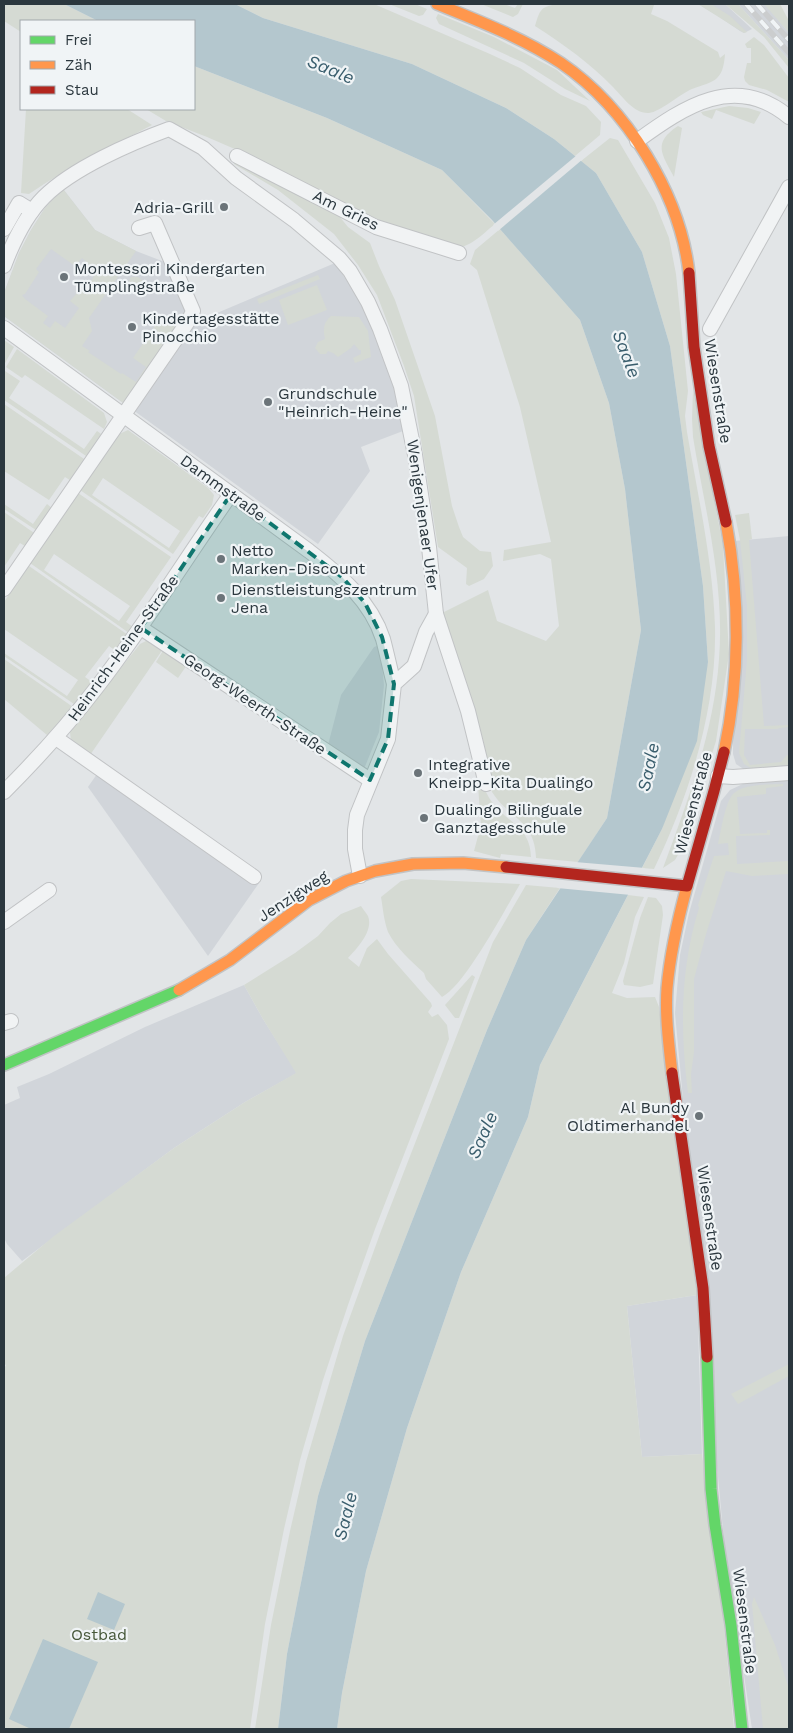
<svg xmlns="http://www.w3.org/2000/svg" width="793" height="1733" viewBox="0 0 793 1733" font-family="'Work Sans',sans-serif">
<style>
.built{fill:#d1d5da}
.green{fill:#d5dad3;fill-rule:evenodd}
.water{fill:#b4c7ce}
.pier{fill:#e2e5e7}
.lines{fill:none;stroke-linecap:round;stroke-linejoin:round}
.street-casing{stroke:#c1c3c5;stroke-width:16}
.fast-casing{stroke:#c1c3c5;stroke-width:14}
.slow-casing{stroke:#c1c3c5;stroke-width:14}
.jam-casing{stroke:#c1c3c5;stroke-width:14}
.street{stroke:#f1f3f4;stroke-width:14}
.fast{stroke:#63d668;stroke-width:11}
.slow{stroke:#ff974d;stroke-width:11}
.jam{stroke:#b3261e;stroke-width:11}
.rail-casing{stroke:#cbcdce;stroke-width:5.5}
.rail{stroke:#f0f4f6;stroke-width:4;stroke-dasharray:11;stroke-linecap:butt}
.marked{fill:#0f766e;fill-opacity:0.2;stroke:#0f766e;stroke-width:4;stroke-dasharray:10 6;stroke-linejoin:round}
.poi-dot{fill:#6b7479;stroke:#f0f4f6;stroke-width:2}
.labels{text-anchor:middle;dominant-baseline:central;stroke-width:4.5;stroke-linejoin:round;paint-order:stroke}
.poi-label{font-size:16px;fill:#2b373e;stroke:#f0f4f6;text-anchor:start}
.street-label{font-size:16px;fill:#2b373e;stroke:#f0f4f6}
.park-label{font-size:16px;fill:#47583a;stroke:#f0f4f6}
.water-label{font-size:18px;font-style:italic;fill:#3a5e6d;stroke:#f0f4f6}
</style>
<rect width="100%" height="100%" fill="#e2e5e7"/>
<g class="built">
<polygon points="698,4 725,4 752,29 744,33 740,31 718,16"/>
<polygon points="738,4 764,4 767,6 789,33 789,60"/>
<polygon points="63,189 95,230 136,251 175,266 193,311 126,405 4,316 4,293 19,253 31,230 45,208"/>
<polygon points="335,263 364,307 396,394 403,431 361,447 370,471 318,544 133,410 191,324"/>
<polygon points="789,536 789,768 745,770 736,764 733,754 734,541"/>
<polygon points="380,645 384,685 379,732 364,769 328,745 341,695 374,647"/>
<polygon points="97,774 259,883 208,956 88,787"/>
<polygon points="789,778 789,1729 752,1729 724,1541 675,1013 680,955 689,913 721,801 730,790 745,783"/>
<polygon points="244,985 263,1019 297,1073 245,1102 174,1148 22,1261 7,1244 4,1238 4,1105 20,1098 17,1087 49,1074 145,1027"/>
<polygon points="697,1295 702,1454 642,1457 627,1306"/>
</g>
<g class="green">
<polygon points="4,4 64,4 98,21 21,21 21,32 4,21"/>
<polygon points="235,4 374,4 490,54 520,68 561,95 586,106 601,122 600,135 575,156 554,139 506,108 412,64 263,18"/>
<polygon points="389,4 415,4 427,9 423,15 419,16"/>
<polygon points="481,4 504,4 515,8 518,4 523,4 518,14 513,17"/>
<path d="M557 4 654 5 651 14 667 21 718 52 720 58 725 54C723 81 715 81 692 89 680 94 660 112 649 113 634 114 623 97 613 87 590 63 563 44 535 26 540 10 540 7 557 4Z"/>
<polygon points="698,4 711,4 730,16 747,32 744,33"/>
<polygon points="725,4 738,4 789,60 789,68 764,37"/>
<polygon points="764,4 780,4 789,21 789,33"/>
<polygon points="438,14 494,37 557,70 590,101 565,89 524,63 439,24 436,18"/>
<polygon points="754,37 764,45 789,78 789,102 767,90 749,85 745,81 744,77 747,63 751,63 751,48 747,48 745,44"/>
<path d="M194 66 327 118 442 170 495 224C480 236 470 249 450 248L377 219 317 189 348 227 370 243 379 266 395 300 435 416 452 506 459 527 463 537 480 551 491 552 493 566 484 579 469 586 466 584 467 568 438 547 414 396 404 366 377 295 358 265 334 234 278 190 234 164 237 150 207 137 166 121 146 109H194Z"/>
<polygon points="729,106 748,108 761,112 754,124 716,110 712,119 703,115 701,112"/>
<path d="M26 109H127L152 125C110 147 68 167 29 194L21 193Z"/>
<path d="M678 126 682 128 674 177C662 154 652 143 678 126Z"/>
<path d="M610 138 618 140 655 203 669 238 676 274 688 391 685 416 687 432C698 496 713 562 715 627 717 709 689 796 654 869L642 868 662 829 708 662 703 586 670 346 642 252 596 173 581 161Z"/>
<path d="M63 189 95 230 136 251 89 318 92 331 82 346 90 351 88 352 121 374 122 373 136 382 146 367 133 358 157 323V315L164 320 176 319V333L126 405 4 316V293L19 253 31 230 45 208ZM51 249 75 266 82 258 96 271C93 282 85 287 75 292L77 293 70 301 79 308 65 328 55 321 50 328 43 323 48 316 25 299 22 295 25 294 39 272 36 269Z"/>
<path d="M500 229 580 320 609 403 625 489 641 630 607 818 578 862 536 858C535 820 509 819 492 792L440 614 488 590 497 621 546 641 559 626 551 559 540 554 503 561 504 550 551 542 520 407 477 270 470 264 475 250Z"/>
<polygon points="318,275 320,279 259,304 257,299"/>
<polygon points="131,277 138,277 143,281 142,288 132,293 128,291 126,287"/>
<polygon points="317,285 327,310 288,325 279,300"/>
<path d="M331 316 359 317 368 331 371 357 355 363 353 358 361 354V350H359L354 344 351 348 338 357 333 353 328 351 326 354H320L315 348 318 342 325 339C323 329 323 323 331 316Z"/>
<polygon points="4,340 14,347 4,365"/>
<polygon points="17,349 104,413 107,422 104,429 25,375 22,378 6,367"/>
<polygon points="5,371 20,381 9,398 84,449 97,431 104,436 89,458 4,400"/>
<path d="M693 390 723 546 729 654 716 741 711 757 709 758 695 794 679 853 675 860 663 868C688 800 714 732 719 659 725 585 705 510 693 437L692 419Z"/>
<polygon points="4,404 87,461 73,482 65,477 49,500 4,471"/>
<path d="M128 430 208 488 214 495 212 505 203 518 199 516 173 554 80 490 117 435ZM103 478 180 531 169 548 92 495Z"/>
<path d="M78 493 171 557 126 622 133 627 129 633 30 563ZM54 554 130 606 119 621 44 570Z"/>
<polygon points="4,504 33,524 47,504 54,510 39,532 4,509"/>
<polygon points="4,512 37,535 28,548 20,543 4,567"/>
<polygon points="749,513 752,539 749,540 764,726 789,725 789,727 780,728 777,729 745,729 744,755 750,765 781,762 787,755 789,755 789,765 751,768 744,764 739,753 747,660 747,606 740,540 735,515"/>
<polygon points="29,566 128,635 116,651 109,646 85,677 92,682 74,704 4,656 4,653 67,696 78,680 4,629 4,602"/>
<polygon points="148,640 163,649 88,758 71,741 70,732 140,644"/>
<polygon points="164,649 187,665 178,678 156,662"/>
<polygon points="4,659 73,707 47,735 4,699"/>
<path d="M471 743C477 763 480 786 492 802 508 824 530 826 531 857L501 854 500 858 474 851 481 825 477 773 475 772Z"/>
<path d="M783 784V786L766 788V794L737 797 740 834 767 833V830H770V835L736 836 737 864 788 861V874L752 876 726 871 706 934 694 979V1052L691 1074 692 1093H688C680 1030 680 969 699 908L698 905 714 856 729 855 728 843 718 844C721 831 725 803 733 794 744 783 769 785 783 784Z"/>
<path d="M411 879 520 884C506 908 464 987 442 997L426 979 424 973C411 961 396 948 388 932 384 921 383 909 381 897L401 881Z"/>
<polygon points="526,885 560,888 526,940 487,1030 365,1341 318,1496 287,1654 278,1729 255,1729 271,1625 290,1531 306,1462 343,1336 381,1231 493,942"/>
<polygon points="628,895 644,897 635,917 624,963 612,993 627,998 655,997 659,1007 697,1295 627,1306 642,1457 702,1454 723,1616 734,1729 337,1729 342,1693 366,1571 407,1428 461,1272 528,1117 540,1065"/>
<polygon points="648,897 656,898 662,906 663,915 653,984 640,987 624,985 623,981 640,918"/>
<path d="M361 906C363 909 366 913 368 916 374 931 356 949 348 958L359 967 367 948 377 939 388 954 431 1003 432 1006 428 1012 432 1017 438 1014 447 1025 449 1039 375 1229 348 1305 323 1380 300 1460 284 1529 265 1624 250 1729H4V1369L6 1365 4 1364V1278L54 1236 174 1148 245 1102 296 1073 263 1019 244 985 295 953 318 936 330 923 341 914Z"/>
<polygon points="472,975 475,977 459,1018 455,1018 445,1005"/>
<polygon points="789,1364 789,1376 738,1404 731,1394"/>
<polygon points="754,1597 775,1645 789,1689 789,1729 763,1729 752,1604"/>
</g>
<g class="water">
<polygon points="64,4 235,4 263,18 412,64 506,108 554,139 596,173 642,252 670,346 703,586 708,662 697,741 662,829 540,1065 528,1117 461,1272 407,1428 366,1571 342,1693 337,1729 278,1729 287,1654 318,1496 365,1341 487,1030 526,940 607,818 641,630 625,489 609,403 580,320 492,220 442,170 327,118 194,66 194,21 98,21"/>
<polygon points="98,1592 125,1604 114,1630 87,1619"/>
<polygon points="43,1639 98,1662 69,1729 31,1729 9,1719"/>
</g>
<g class="pier">
<polygon points="577,155 583,159 498,231 493,225"/>
<polygon points="575,862 645,868 631,895 557,888"/>
</g>
<g class="lines">
<g class="street-casing">
<g id="street">
<path d="M637 141C684 107 735 72 789 117"/>
<polyline points="237,156 376,227 459,253"/>
<polyline points="4,229 19,203 32,211"/>
<path d="M4 266C13 242 26 215 44 197 73 168 131 143 169 129L203 148 236 178 294 220 339 258 350 271 368 302 380 329 401 386 415 455 429 547 436 614 468 711 486 784"/>
<path d="M4 328 309 551C339 574 371 601 383 639 387 654 390 669 394 684"/>
<polyline points="710,329 789,187"/>
<polyline points="4,589 189,320 193,311 155,223 139,228"/>
<polyline points="141,628 370,780"/>
<polyline points="56,738 254,877"/>
<polyline points="718,776 733,777 789,773"/>
<path d="M4 792C37 759 68 725 97 687 145 625 186 558 231 494"/>
<polyline points="360,876 355,849 355,830 357,815 388,739 394,684 414,666 426,632 436,614"/>
<polyline points="4,922 49,890"/>
<polyline points="4,1023 11,1021"/>
</g>
</g>
<g class="fast-casing">
<g id="fast">
<polyline points="4,1065 179,990"/>
<polyline points="707,1357 711,1489 715,1525 731,1625 742,1729"/>
</g>
</g>
<g class="slow-casing">
<g id="slow">
<path d="M437 4C479 21 523 38 561 63 627 108 680 194 689 273"/>
<path d="M724 752C740 678 740 597 726 522"/>
<polyline points="179,990 230,960 309,900 346,881 375,871 413,864 463,863 506,867"/>
<path d="M672 1073C669 1046 665 1016 667 988 670 954 678 919 687 886"/>
</g>
</g>
<g class="jam-casing">
<g id="jam">
<polyline points="689,273 694,347 709,446 726,522"/>
<polyline points="506,867 687,886 714,791 724,752"/>
<polyline points="672,1073 703,1288 707,1357"/>
</g>
</g>
<use href="#street" class="street"/>
<use href="#fast" class="fast"/>
<use href="#slow" class="slow"/>
<use href="#jam" class="jam"/>
<g class="rail-casing">
<g id="rail">
<polyline points="746,4 789,53"/>
<polyline points="757,4 789,40"/>
</g>
</g>
<use href="#rail" class="rail"/>
</g>
<path class="marked" d="M231 494 342 577 365 603 382 637 394 684 388 739 370 780 141 628Z"/>
<g class="poi-dot">
<circle cx="224" cy="207" r="5"/>
<circle cx="64" cy="277" r="5"/>
<circle cx="132" cy="327" r="5"/>
<circle cx="268" cy="402" r="5"/>
<circle cx="221" cy="559" r="5"/>
<circle cx="221" cy="598" r="5"/>
<circle cx="418" cy="773" r="5"/>
<circle cx="424" cy="818" r="5"/>
<circle cx="699" cy="1116" r="5"/>
</g>
<g class="labels">
<g class="poi-label">
<text x="214" y="207" text-anchor="end">Adria-Grill</text>
<text x="74" y="268">Montessori Kindergarten<tspan x="74" dy="18">Tümplingstraße</tspan></text>
<text x="142" y="318">Kindertagesstätte<tspan x="142" dy="18">Pinocchio</tspan></text>
<text x="278" y="393">Grundschule<tspan x="278" dy="18">"Heinrich-Heine"</tspan></text>
<text x="231" y="550">Netto<tspan x="231" dy="18">Marken-Discount</tspan></text>
<text x="231" y="589">Dienstleistungszentrum<tspan x="231" dy="18">Jena</tspan></text>
<text x="428" y="764">Integrative<tspan x="428" dy="18">Kneipp-Kita Dualingo</tspan></text>
<text x="434" y="809">Dualingo Bilinguale<tspan x="434" dy="18">Ganztagesschule</tspan></text>
<text x="689" y="1107" text-anchor="end">Al Bundy<tspan x="689" dy="18">Oldtimerhandel</tspan></text>
</g>
<g class="street-label">
<text transform="translate(346 210) rotate(26)">Am Gries</text>
<text transform="translate(718 391) rotate(81)">Wiesenstraße</text>
<text transform="translate(223 488) rotate(36)">Dammstraße</text>
<text transform="translate(423 515) rotate(82)">Wenigenjenaer Ufer</text>
<text transform="translate(123 648) rotate(-54)">Heinrich-Heine-Straße</text>
<text transform="translate(255 704) rotate(34)">Georg-Weerth-Straße</text>
<text transform="translate(693 803) rotate(-75)">Wiesenstraße</text>
<text transform="translate(293 896) rotate(-33)">Jenzigweg</text>
<text transform="translate(710 1218) rotate(82)">Wiesenstraße</text>
<text transform="translate(745 1621) rotate(83)">Wiesenstraße</text>
</g>
<g class="park-label">
<text x="99" y="1634">Ostbad</text>
</g>
<g class="water-label">
<text transform="translate(331 69) rotate(22)">Saale</text>
<text transform="translate(627 354) rotate(69)">Saale</text>
<text transform="translate(648 767) rotate(-78)">Saale</text>
<text transform="translate(482 1135) rotate(-66)">Saale</text>
<text transform="translate(345 1516) rotate(-76)">Saale</text>
</g>
</g>
<rect width="793" height="1733" fill="none" stroke="#2b373e" stroke-width="10"/>
<rect x="20" y="20" width="175" height="90" fill="#f0f4f6" stroke="#a1a8ac"/>
<rect x="30" y="36" width="25" height="8" fill="#63d668" stroke="#a1a8ac"/>
<text x="65" y="45" font-size="15" fill="#2b373e">Frei</text>
<rect x="30" y="61" width="25" height="8" fill="#ff974d" stroke="#a1a8ac"/>
<text x="65" y="70" font-size="15" fill="#2b373e">Zäh</text>
<rect x="30" y="86" width="25" height="8" fill="#b3261e" stroke="#a1a8ac"/>
<text x="65" y="95" font-size="15" fill="#2b373e">Stau</text>
</svg>
